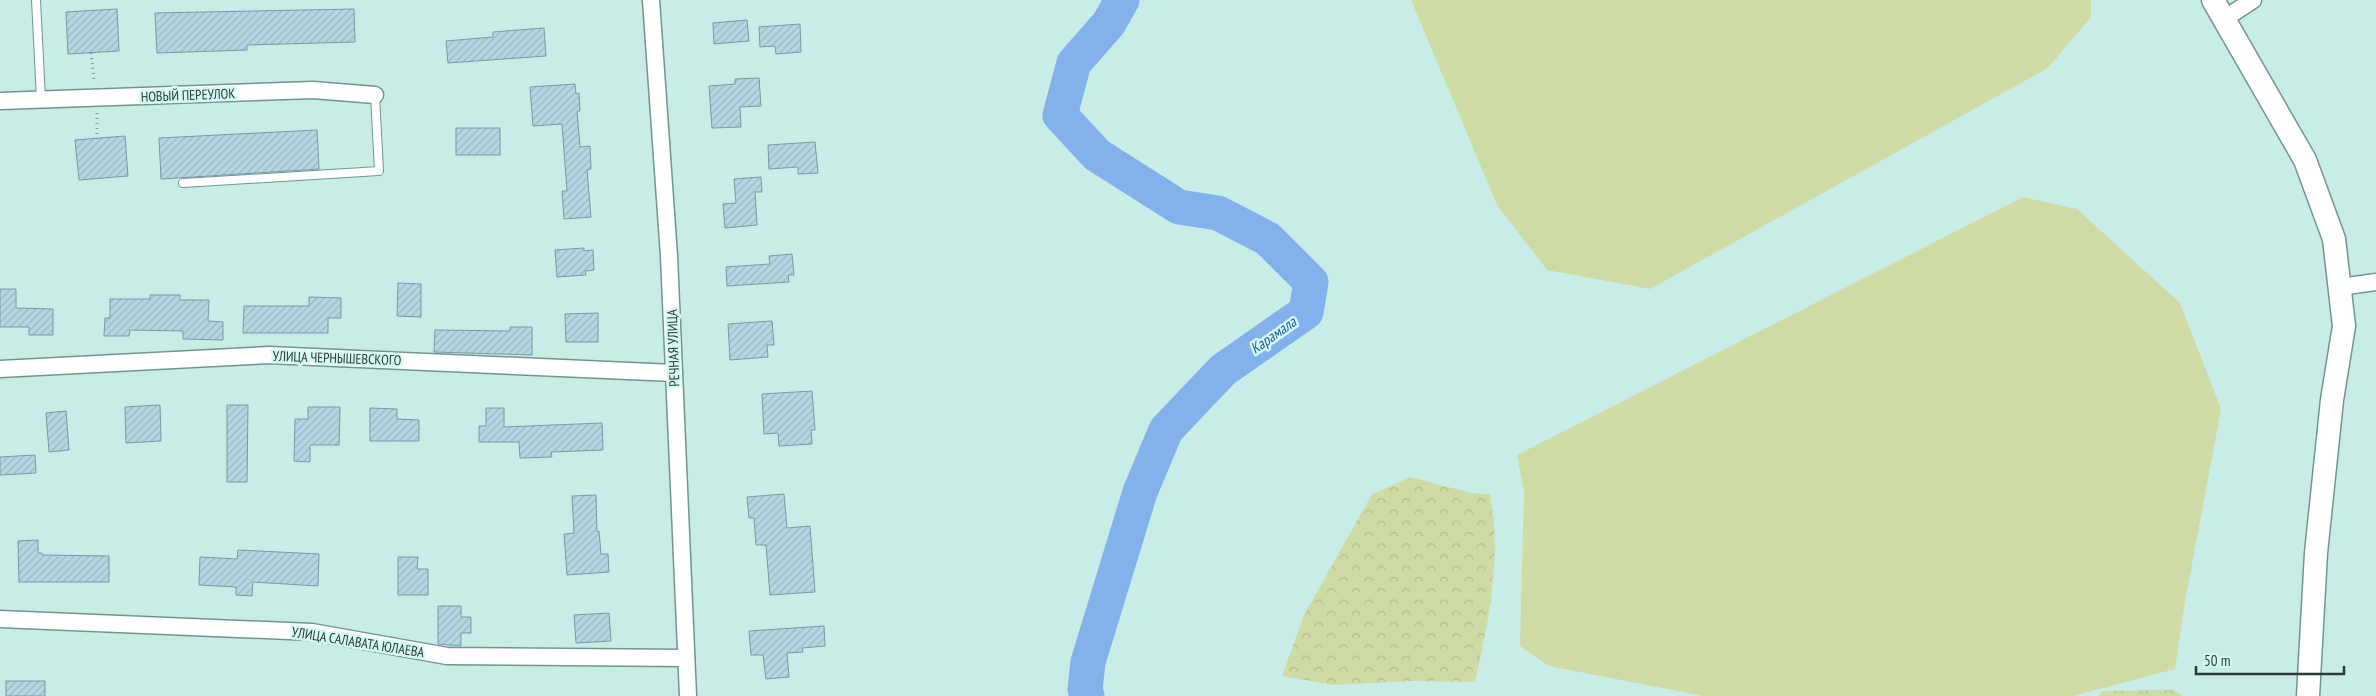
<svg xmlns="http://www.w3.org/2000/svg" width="2376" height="696" viewBox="0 0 2376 696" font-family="'PT Sans Narrow',sans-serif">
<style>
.forest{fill:url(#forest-crowns)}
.pitch{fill:#cfdba5}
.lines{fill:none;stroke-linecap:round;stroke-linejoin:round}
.river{stroke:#82b1eb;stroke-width:35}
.building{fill:url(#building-hatch);stroke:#7999a3}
.lane-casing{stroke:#729590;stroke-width:10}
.street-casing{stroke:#729590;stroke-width:19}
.secondary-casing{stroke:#729590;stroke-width:25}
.path{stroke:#7f9995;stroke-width:3;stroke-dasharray:1 4;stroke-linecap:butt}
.lane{stroke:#fff;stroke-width:8}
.street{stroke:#fff;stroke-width:16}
.secondary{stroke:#fff;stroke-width:22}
.labels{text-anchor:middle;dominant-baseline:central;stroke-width:5;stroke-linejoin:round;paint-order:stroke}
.street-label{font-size:14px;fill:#2c3a38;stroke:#d5faf5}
.water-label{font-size:15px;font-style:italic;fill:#17579c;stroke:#d5faf5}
</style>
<defs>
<pattern id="forest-crowns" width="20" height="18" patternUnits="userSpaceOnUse" patternTransform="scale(1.25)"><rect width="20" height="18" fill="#cfdba5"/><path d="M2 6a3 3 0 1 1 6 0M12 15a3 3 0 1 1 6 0" fill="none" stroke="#b2bd8f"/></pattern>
<pattern id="building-hatch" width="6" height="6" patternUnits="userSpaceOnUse" patternTransform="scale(1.25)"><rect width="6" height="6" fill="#b5d6e2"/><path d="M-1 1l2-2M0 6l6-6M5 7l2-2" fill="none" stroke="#9cb8c3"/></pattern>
</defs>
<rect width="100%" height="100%" fill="#c8ede7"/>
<g class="forest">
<path d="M1411 477 1471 493 1490 494C1502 557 1489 620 1475 682L1414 681 1333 685 1282 676 1304 615 1372 494Z"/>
<polygon points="2173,690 2183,696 2098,696 2102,691"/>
</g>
<g class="pitch">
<polygon points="1411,0 2091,0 2091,17 2048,68 1650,289 1547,270 1497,205"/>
<polygon points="2023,197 2077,209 2180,303 2221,409 2185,602 2175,669 2073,696 1703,696 1549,666 1520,646 1524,492 1517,455"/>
</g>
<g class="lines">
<polyline class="river" points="1087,696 1085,689 1088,662 1140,492 1166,430 1223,370 1306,312 1311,282 1268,239 1218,213 1179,207 1097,155 1060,115 1074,63 1109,23 1122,0"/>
</g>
<g class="building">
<polygon points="117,9 119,51 68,54 66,12"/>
<polygon points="354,9 355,42 247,45 247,50 157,53 155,13"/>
<polygon points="747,20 749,41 714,44 713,23"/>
<polygon points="800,24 801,52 776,54 775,46 760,47 759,27"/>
<polygon points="544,28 546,56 448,63 446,41 493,37 493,32"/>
<polygon points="759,78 761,106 740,107 741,127 712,128 709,86 735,84 735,79"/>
<polygon points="575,84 576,94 579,93 580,111 577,111 580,147 590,146 591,169 587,170 591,217 564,219 562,191 567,191 562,124 533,126 530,87"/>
<rect x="456" y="128" width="44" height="27"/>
<polygon points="317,130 319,169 161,179 159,138"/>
<polygon points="125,136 128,176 79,180 75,140"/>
<polygon points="815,142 818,173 798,174 798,167 769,169 768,145"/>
<polygon points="761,177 762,192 755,192 757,225 725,228 723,204 736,203 734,179"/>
<polygon points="584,248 584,251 593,250 594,270 585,271 586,275 557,277 555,250"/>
<polygon points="792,254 794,275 788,275 789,282 727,286 726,267 770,264 769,256"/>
<polygon points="398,283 421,284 421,317 397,316"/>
<polygon points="0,289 16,289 16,308 53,309 53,335 29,335 29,327 0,327"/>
<polygon points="150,295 180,295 180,300 209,300 208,321 223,322 223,340 183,339 183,331 130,330 129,336 104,336 105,318 110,318 110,299 150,299"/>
<polygon points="309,297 341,298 341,318 328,318 328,333 243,333 244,306 309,306"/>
<polygon points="598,313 598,342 566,342 565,314"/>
<polygon points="772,321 774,345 767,345 768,357 730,360 728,324"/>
<polygon points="510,327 532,327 532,355 434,352 435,330 510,331"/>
<polygon points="812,391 815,430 811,430 812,444 779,446 778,433 764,434 762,394"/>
<polygon points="160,405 161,441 126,443 125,407"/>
<polygon points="227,405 248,405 247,482 227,482"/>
<polygon points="308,407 340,407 339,445 310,445 310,462 294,461 295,419 308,419"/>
<polygon points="370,408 397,409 397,419 419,420 419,441 370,441"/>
<polygon points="486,408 504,408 504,427 602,423 603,450 551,452 552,457 520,458 519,442 479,442 479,426 486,426"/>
<polygon points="66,411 69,450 49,452 46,413"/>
<polygon points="35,455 36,473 0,475 0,457"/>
<polygon points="784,494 787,528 810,526 815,592 770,595 766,545 756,545 754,518 749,518 747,497"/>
<polygon points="596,495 597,532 599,531 601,554 608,554 609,572 567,575 564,534 574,533 572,496"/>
<polygon points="38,540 38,553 42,553 42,555 109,556 109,582 19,582 18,541"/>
<polygon points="238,550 319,554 318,586 253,582 252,596 236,595 236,587 199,585 200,557 237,559"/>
<polygon points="398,557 418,557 417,569 428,569 428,595 398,595"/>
<polygon points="438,606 461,606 461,617 471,617 471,633 461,633 461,646 438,644"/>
<polygon points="609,613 611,641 576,643 574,615"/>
<polygon points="824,626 825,646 802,648 803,652 787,653 789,677 766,679 763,655 751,655 749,631"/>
<rect x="6" y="681" width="39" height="15"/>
</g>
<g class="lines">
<g class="lane-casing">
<g id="lane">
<polyline points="36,0 41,99"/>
<polyline points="183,183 379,171 375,95"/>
</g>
</g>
<g class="street-casing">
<g id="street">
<polyline points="651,0 669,256 688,696"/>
<polyline points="2224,19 2253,0"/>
<polyline points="0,101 313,90 375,95"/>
<polyline points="2340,287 2376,282"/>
<polyline points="0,369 269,355 674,373"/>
<polyline points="0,619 312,632 447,656 686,658"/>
</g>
</g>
<g class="secondary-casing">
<polyline id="secondary" points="2213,0 2305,160 2334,239 2344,326 2332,400 2316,553 2308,696"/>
</g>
<g class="path">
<polyline points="91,53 94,80"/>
<polyline points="97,113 97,139"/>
</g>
<use href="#lane" class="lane"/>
<use href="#street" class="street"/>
<use href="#secondary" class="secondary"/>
</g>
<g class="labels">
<g class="street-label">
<text transform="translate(188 95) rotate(-2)">НОВЫЙ ПЕРЕУЛОК</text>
<text transform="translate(673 348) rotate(-92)">РЕЧНАЯ УЛИЦА</text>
<text transform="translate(337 358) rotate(2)">УЛИЦА ЧЕРНЫШЕВСКОГО</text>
<text transform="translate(358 642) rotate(9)">УЛИЦА САЛАВАТА ЮЛАЕВА</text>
</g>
<g class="water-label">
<text transform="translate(1273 335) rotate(-35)">Карамала</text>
</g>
</g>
<path d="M2196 666v8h148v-8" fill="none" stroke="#2c3a38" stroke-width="2.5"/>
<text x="2204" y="666" font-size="15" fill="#2c3a38" stroke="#d5faf5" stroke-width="4" paint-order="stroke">50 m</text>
</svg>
